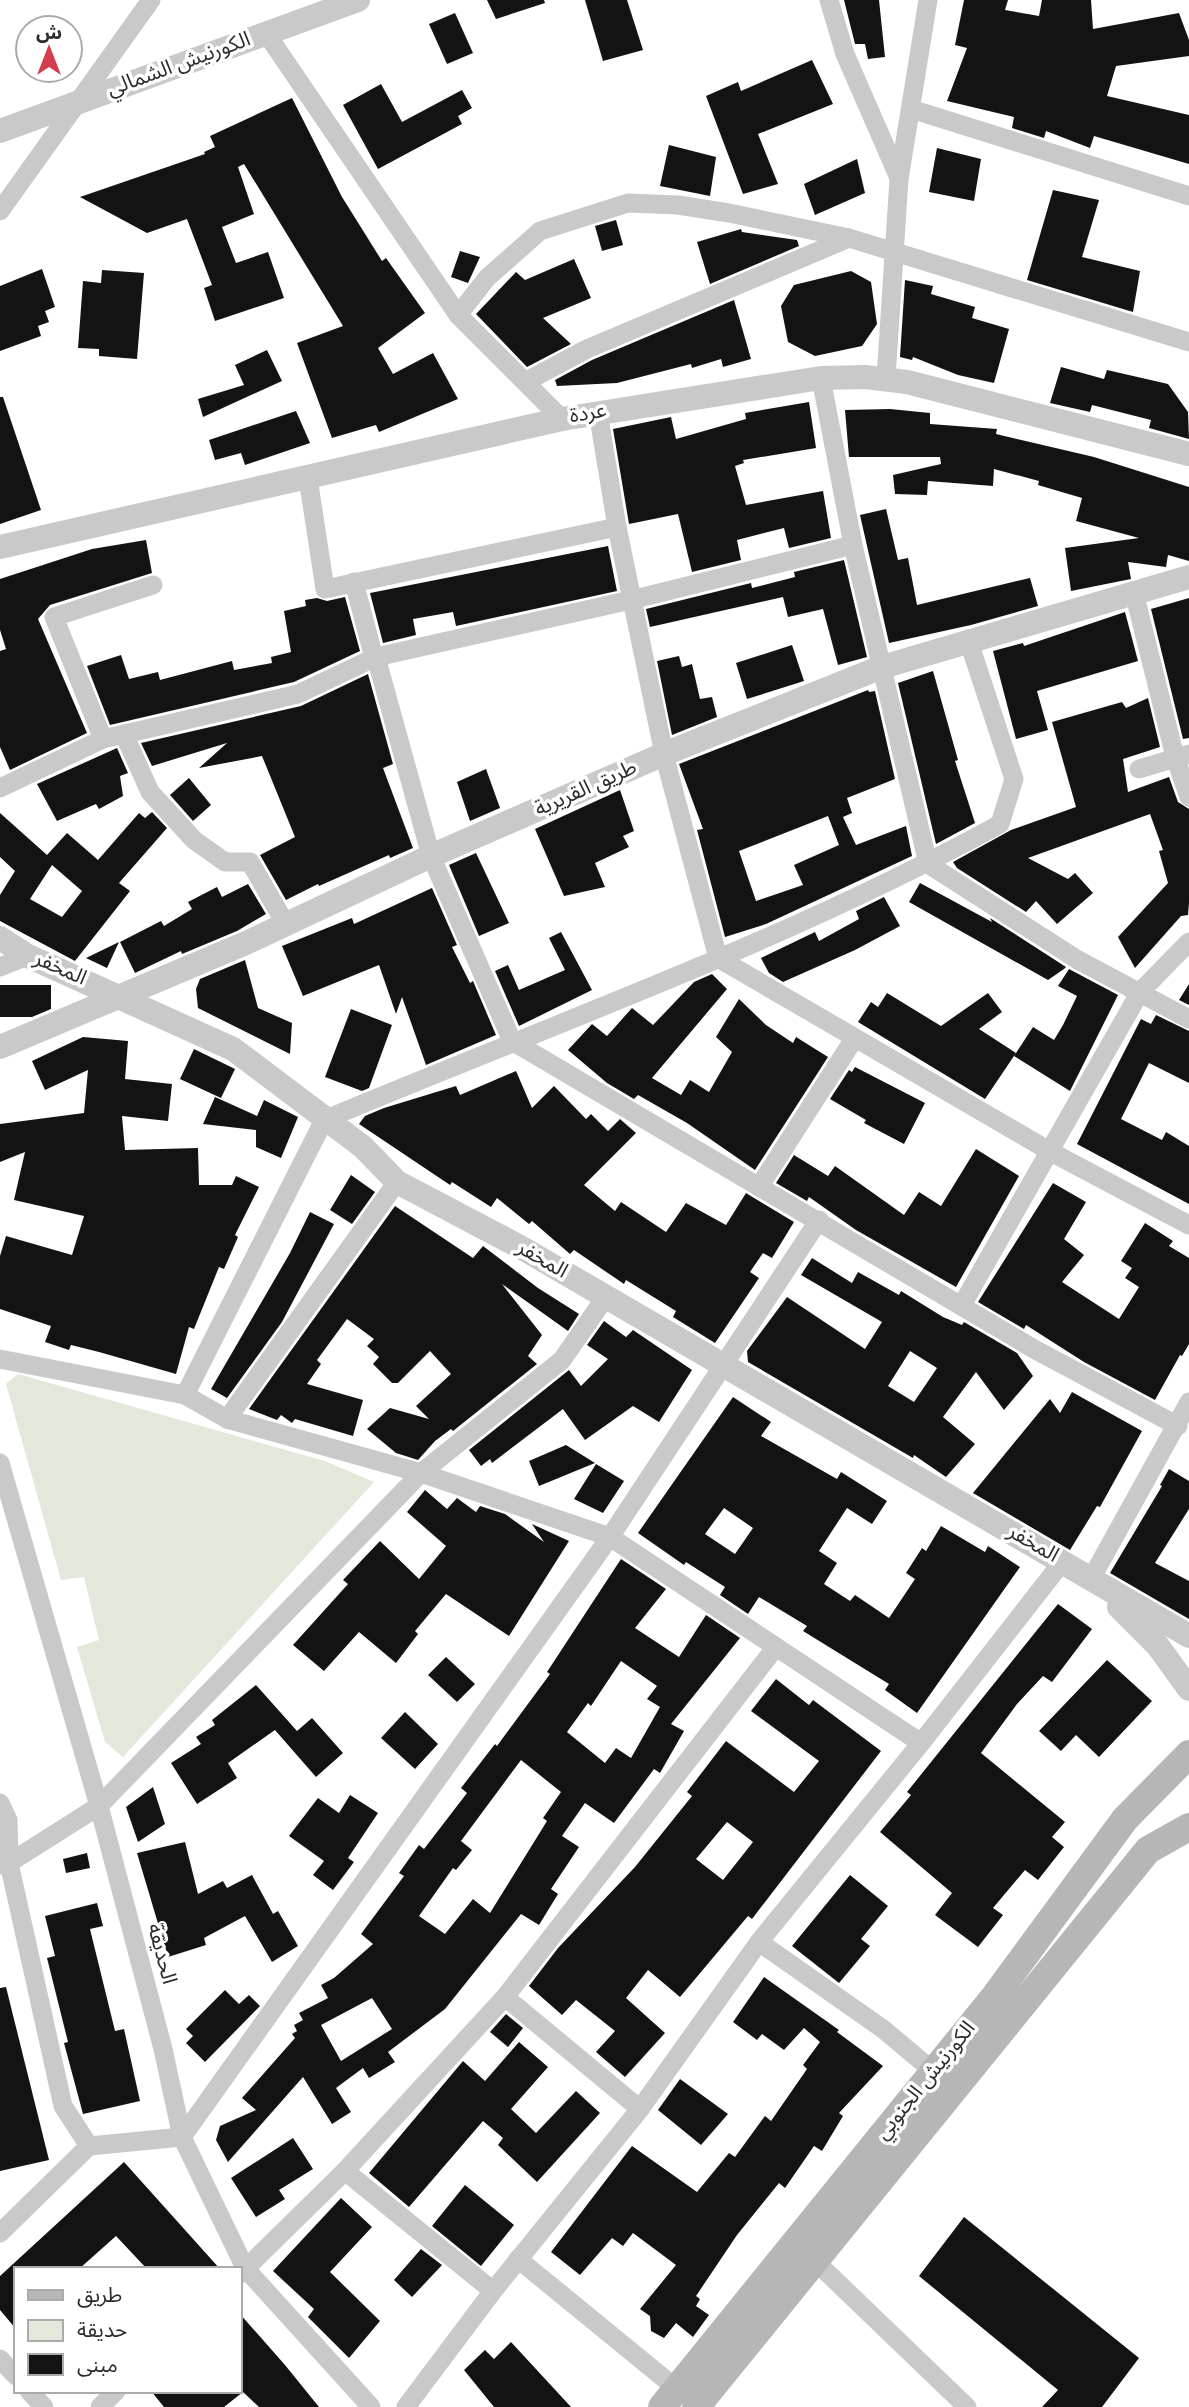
<svg xmlns="http://www.w3.org/2000/svg" width="1189" height="2407" viewBox="0 0 1189 2407" font-family="Overpass,'Noto Sans Arabic',sans-serif">
<style>
.green{fill:#e2e8da}
.building{fill:#131313;fill-rule:evenodd}
.lines{fill:none;stroke-linecap:round;stroke-linejoin:round}
.minor{stroke:#c9c9c9;stroke-width:19}
.tertiary{stroke:#c9c9c9;stroke-width:24}
.secondary{stroke:#b6b6b6;stroke-width:28}
.labels{text-anchor:middle;dominant-baseline:central;stroke-width:7;stroke-linejoin:round;paint-order:stroke}
.street-label{font-size:21px;fill:#2c2c2c;stroke:#fff}
</style>
<rect width="100%" height="100%" fill="#fff"/>
<polygon class="green" points="18,1374 325,1461 374,1482 123,1757 105,1742 77,1647 99,1640 84,1577 61,1580 6,1384"/>
<g class="building">
<polygon points="487,0 544,0 545,3 496,19"/>
<polygon points="585,0 627,0 643,50 603,61"/>
<polygon points="844,0 879,0 885,57 868,59 865,44 855,44"/>
<polygon points="964,0 1008,0 1005,10 1039,16 1042,0 1091,0 1093,29 1179,13 1189,40 1189,56 1116,66 1107,96 1189,115 1189,164 1094,136 1090,148 1046,131 1044,138 1012,128 1014,117 947,101 967,48 955,45"/>
<polygon points="455,13 473,53 447,64 429,24"/>
<polygon points="812,60 833,104 758,134 778,184 743,194 706,96 738,82 741,91"/>
<polygon points="381,84 402,122 462,90 472,108 458,116 462,124 378,169 343,105"/>
<polygon points="292,98 342,197 382,261 386,258 425,313 378,348 393,374 433,353 458,399 379,432 376,425 332,438 297,343 343,326 244,164 238,167 254,214 222,227 236,263 268,252 284,298 215,321 204,288 212,285 187,219 147,233 80,197 205,154 204,152 215,147 210,136"/>
<polygon points="669,145 716,157 710,196 660,186"/>
<polygon points="937,148 981,159 974,201 929,192"/>
<polygon points="857,159 865,193 815,215 804,184"/>
<polygon points="1053,190 1099,200 1082,257 1140,271 1133,312 1027,280"/>
<polygon points="616,220 623,245 602,251 595,226"/>
<polygon points="741,229 742,232 797,240 799,246 710,284 697,242"/>
<polygon points="460,251 480,257 468,283 451,277"/>
<polygon points="574,259 591,298 543,318 571,344 527,367 476,314 516,272 525,280"/>
<polygon points="42,269 55,307 45,311 49,322 38,326 41,336 0,351 0,286"/>
<polygon points="102,270 144,273 137,359 99,356 99,349 78,348 83,281 101,283"/>
<polygon points="851,271 871,282 877,324 862,346 815,356 788,342 781,306 794,285"/>
<polygon points="905,280 933,286 931,294 975,307 972,318 1009,329 994,383 958,375 913,357 912,360 900,357"/>
<polygon points="734,300 751,359 723,367 721,359 692,368 691,364 617,383 557,386 555,380 592,360"/>
<polygon points="267,350 282,381 203,417 198,399 244,385 235,365"/>
<polygon points="1061,367 1104,379 1107,370 1168,384 1188,412 1189,439 1149,428 1151,420 1092,405 1090,412 1050,403"/>
<polygon points="0,397 3,397 41,510 0,524"/>
<polygon points="809,402 816,448 743,460 744,463 735,466 746,505 823,491 831,538 789,548 784,528 737,540 741,560 692,572 678,514 629,524 613,429 671,417 676,439 746,419 745,413"/>
<polygon points="890,409 930,413 930,424 997,429 996,434 1094,457 1189,487 1189,561 1168,555 1166,567 1128,562 1131,579 1071,591 1065,548 1139,538 1076,521 1082,498 1038,485 1039,481 994,469 993,486 928,481 927,495 895,494 893,475 941,464 940,457 849,457 845,410"/>
<polygon points="296,411 310,443 245,465 241,453 215,460 209,440"/>
<polygon points="886,509 898,560 908,558 917,605 1030,578 1038,606 971,625 889,643 860,515"/>
<polygon points="146,540 152,573 50,605 38,619 87,733 10,770 0,747 0,651 6,649 0,630 0,579 92,549"/>
<polygon points="608,546 617,591 456,626 453,612 413,619 416,635 383,643 370,593"/>
<polygon points="844,560 867,657 838,665 823,609 788,617 783,597 650,627 646,609 751,583 752,588 795,577 794,572"/>
<polygon points="345,597 360,651 294,682 110,725 87,666 121,655 129,679 158,672 160,680 232,661 234,670 272,663 271,657 291,652 284,611 306,606 305,600 317,598 327,601"/>
<polygon points="1189,598 1189,738 1183,739 1151,609"/>
<polygon points="1125,612 1138,661 1037,691 1048,730 1016,739 993,651 1023,643 1024,646"/>
<polygon points="792,645 804,681 747,699 736,663"/>
<polygon points="679,656 682,667 692,664 700,699 712,697 717,717 672,735 657,661"/>
<polygon points="933,671 958,760 955,761 975,823 936,844 898,683"/>
<polygon points="368,674 393,764 383,768 413,848 390,858 389,855 319,886 318,884 286,900 260,855 295,837 262,756 199,768 227,743 152,766 141,743 301,706"/>
<path d="M868 690 869 692 875 691 895 779 847 798 852 813 843 817 856 845 906 826 912 856 766 924 725 937 697 830 703 829 679 764ZM828 816 839 845 794 865 803 885 756 901 739 851Z"/>
<polygon points="1148,698 1160,747 1123,759 1128,792 1169,777 1178,802 1189,809 1189,903 1188,915 1181,916 1135,968 1118,937 1168,883 1159,851 1163,850 1150,814 1028,858 1068,879 1075,873 1093,893 1057,924 1036,901 1026,912 957,868 953,862 1011,830 1076,807 1052,722 1122,702 1126,708"/>
<polygon points="117,748 128,773 120,776 123,796 99,809 96,804 57,821 37,784"/>
<polygon points="486,769 500,808 470,821 457,782"/>
<polygon points="189,778 211,805 193,821 170,795"/>
<polygon points="620,790 634,831 623,836 629,847 595,863 605,887 564,896 535,829"/>
<path d="M152 812 167 828 119 883 130 891 75 961 0 921V895L15 871 0 857V813L47 855 67 833 98 860 139 813 145 818ZM52 865 82 891 62 917 30 899Z"/>
<polygon points="476,853 509,923 479,936 449,865"/>
<polygon points="920,883 992,922 990,918 1066,967 1064,969 1048,980 909,902"/>
<polygon points="248,884 266,914 237,931 182,954 181,951 135,973 120,942 161,921 164,926 192,909 188,902 217,887 222,897"/>
<polygon points="432,888 457,945 452,947 470,983 473,981 496,1035 426,1065 402,997 396,1014 379,965 303,996 282,946 352,918 354,924"/>
<polygon points="884,897 900,926 855,950 783,982 769,973 761,958 815,932 819,941 859,919 856,911"/>
<polygon points="561,932 592,990 519,1026 495,971 508,965 519,990 565,970 549,938"/>
<polygon points="119,942 107,968 86,958"/>
<polygon points="245,960 258,1008 292,1023 290,1054 198,1008 196,989 200,979"/>
<polygon points="1069,969 1118,995 1070,1091 1014,1056 1033,1027 1054,1040 1063,1025 1077,996 1058,986"/>
<polygon points="712,974 727,989 652,1078 681,1095 690,1080 709,1092 732,1052 716,1037 739,999 766,1025 793,1043 796,1037 828,1057 755,1170 687,1123 638,1095 634,1099 607,1083 568,1050 592,1024 607,1036 632,1008 653,1025 694,982"/>
<polygon points="1189,984 1189,1005 1179,1000"/>
<polygon points="0,985 51,985 51,1009 32,1017 0,1017"/>
<polygon points="887,993 941,1026 988,993 1002,1012 979,1029 1016,1053 985,1099 858,1022 871,1002 878,1007"/>
<polygon points="351,1009 392,1025 369,1088 362,1091 325,1077"/>
<polygon points="1156,1015 1189,1031 1189,1083 1149,1063 1121,1119 1162,1140 1166,1132 1189,1146 1189,1204 1077,1144 1141,1019 1151,1024"/>
<polygon points="83,1037 128,1041 125,1079 172,1084 168,1121 122,1116 125,1150 198,1148 199,1185 232,1185 236,1176 259,1187 235,1235 238,1237 224,1269 219,1267 194,1329 189,1327 176,1374 99,1352 71,1345 69,1350 45,1342 51,1326 0,1309 0,1256 6,1236 72,1255 84,1216 14,1200 25,1152 0,1162 0,1124 84,1113 88,1070 45,1090 32,1061"/>
<polygon points="194,1049 235,1069 221,1098 180,1079"/>
<polygon points="855,1067 925,1103 904,1144 864,1123 866,1120 830,1099 849,1070 852,1072"/>
<polygon points="516,1071 532,1108 554,1086 586,1119 591,1114 608,1131 620,1119 636,1133 584,1185 615,1211 621,1202 666,1232 686,1203 726,1225 746,1193 794,1222 772,1258 763,1253 750,1272 759,1278 715,1343 673,1317 676,1311 626,1280 624,1284 574,1250 570,1254 532,1221 529,1224 497,1198 491,1207 452,1182 450,1185 359,1124 365,1116 384,1108 456,1086 460,1095"/>
<polygon points="215,1097 257,1116 264,1100 298,1117 281,1158 256,1147 256,1130 203,1124"/>
<polygon points="976,1149 1019,1176 956,1287 856,1230 809,1197 807,1201 776,1183 794,1155 828,1176 835,1166 904,1215 919,1192 941,1206"/>
<polygon points="351,1175 375,1192 352,1224 330,1210"/>
<polygon points="1053,1183 1086,1202 1064,1239 1084,1255 1062,1282 1119,1319 1139,1287 1125,1278 1132,1268 1121,1261 1145,1223 1173,1241 1169,1246 1189,1258 1189,1344 1182,1356 1180,1355 1155,1400 1084,1362 1026,1325 1024,1329 978,1302"/>
<polygon points="395,1206 473,1258 483,1246 538,1288 579,1314 568,1331 502,1284 542,1335 528,1356 537,1364 453,1431 451,1429 435,1441 418,1460 396,1453 367,1429 390,1408 429,1419 416,1406 451,1374 430,1351 398,1383 392,1383 373,1364 379,1357 367,1346 374,1339 347,1319 317,1360 321,1364 307,1384 363,1400 353,1436 295,1419 292,1423 281,1415 277,1420 249,1409"/>
<polygon points="310,1212 334,1224 282,1322 227,1398 211,1389 290,1253"/>
<path d="M812 1258 852 1283 858 1272 899 1295 901 1291 943 1317 962 1325 964 1322 1017 1353 1033 1376 1004 1410 976 1372 943 1417 975 1444 946 1477 914 1455 913 1458 748 1362 747 1351 787 1297 865 1349 882 1322 801 1275ZM910 1351 937 1368 914 1402 888 1386Z"/>
<polygon points="604,1321 626,1337 633,1330 692,1370 659,1422 633,1406 585,1440 563,1409 492,1463 490,1459 481,1466 469,1450 569,1370 581,1386 608,1359 587,1345"/>
<polygon points="1072,1392 1142,1431 1100,1507 1097,1506 1070,1550 973,1493 1050,1399 1060,1413"/>
<path d="M733 1397 771 1422 761 1436 837 1479 841 1472 887 1501 872 1524 847 1508 819 1551 837 1563 824 1584 850 1601 855 1595 889 1618 915 1579 906 1573 922 1548 926 1551 941 1526 985 1552 988 1546 1020 1567 917 1713 885 1690 889 1684 803 1631 807 1626 759 1597 748 1614 720 1595 725 1587 686 1562 684 1565 638 1533ZM724 1508 753 1528 735 1554 705 1534Z"/>
<polygon points="566,1445 595,1463 539,1486 529,1461"/>
<polygon points="596,1464 624,1481 603,1513 574,1499"/>
<polygon points="1169,1469 1189,1481 1189,1509 1155,1563 1189,1581 1189,1619 1110,1573 1162,1486 1160,1485"/>
<polygon points="425,1490 447,1509 457,1498 476,1512 480,1506 505,1514 544,1542 532,1524 569,1541 509,1636 446,1594 415,1631 418,1634 396,1663 359,1632 324,1671 293,1645 348,1584 343,1580 380,1541 419,1579 446,1546 407,1512"/>
<path d="M621 1559 666 1589 635 1628 679 1657 706 1615 740 1638 671 1724 684 1731 660 1773 654 1769 614 1823 585 1803 562 1836 579 1847 551 1889 558 1894 539 1925 521 1914 445 2009 388 2052 395 2062 369 2078 363 2068 336 2088 351 2112 332 2124 303 2077 228 2162 216 2140 220 2126 256 2110 242 2098 295 2038 292 2034 297 2031 294 2025 303 2020 299 2013 328 1998 321 1985 334 1978 373 1944 361 1934 404 1876 399 1873 419 1845 424 1849 467 1793 461 1788 495 1744 497 1746 550 1674 547 1672ZM621 1661 657 1686 647 1699 660 1707 631 1758 616 1748 605 1763 567 1732 588 1703 591 1706ZM521 1760 561 1792 543 1818 547 1821 490 1913 473 1899 445 1934 419 1916 453 1868 456 1870 472 1850 461 1841ZM372 1998 392 2029 341 2061 321 2025Z"/>
<polygon points="1058,1604 1092,1629 1052,1682 1043,1676 1017,1704 981,1753 1065,1822 1052,1837 1064,1847 1038,1880 1025,1870 993,1908 1003,1915 978,1947 935,1915 952,1893 880,1832 911,1795 907,1792"/>
<polygon points="446,1657 475,1684 457,1702 428,1675"/>
<polygon points="1107,1660 1152,1701 1099,1757 1076,1735 1061,1751 1039,1731"/>
<path d="M776 1679 809 1705 813 1700 881 1751 752 1919 748 1916 680 1997 648 1970 626 1998 665 2033 625 2077 596 2052 615 2031 576 2000 562 2015 529 1986 558 1948 635 1867 692 1796 687 1792 726 1741 794 1792 819 1761 751 1711ZM727 1822 753 1842 723 1880 696 1859Z"/>
<polygon points="256,1685 297,1731 312,1718 343,1753 316,1777 275,1730 228,1763 237,1778 197,1804 171,1763 201,1744 196,1737 215,1725 212,1720"/>
<polygon points="405,1712 438,1744 415,1769 381,1738"/>
<polygon points="153,1787 165,1824 138,1842 126,1807"/>
<polygon points="350,1795 378,1813 348,1858 354,1862 333,1890 313,1875 324,1861 289,1836 318,1798 339,1813"/>
<polygon points="185,1842 198,1894 223,1881 227,1888 252,1875 273,1914 278,1911 298,1946 272,1962 245,1916 204,1938 206,1945 168,1957 137,1853"/>
<polygon points="87,1853 90,1868 66,1873 63,1859"/>
<polygon points="850,1875 888,1906 861,1939 870,1946 839,1983 792,1946"/>
<polygon points="97,1903 103,1926 90,1929 115,2031 124,2029 140,2101 83,2114 64,2043 68,2042 47,1958 55,1956 45,1916"/>
<polygon points="764,1977 839,2030 837,2032 883,2066 839,2113 843,2116 822,2151 814,2146 785,2188 779,2183 737,2235 696,2296 700,2299 696,2306 709,2315 693,2337 676,2323 664,2338 651,2331 650,2316 640,2309 676,2265 633,2233 623,2246 612,2238 580,2275 551,2252 632,2146 697,2192 729,2153 735,2157 765,2116 771,2121 807,2069 803,2065 820,2042 804,2028 784,2050 762,2034 757,2040 733,2022"/>
<polygon points="6,1987 49,2160 0,2171 0,1988"/>
<polygon points="225,1990 239,2004 249,1995 260,2006 205,2062 186,2043 193,2036 186,2029"/>
<polygon points="506,2014 523,2028 508,2047 490,2032"/>
<polygon points="519,2042 548,2067 511,2109 536,2133 576,2091 600,2113 537,2182 498,2145 503,2138 483,2121 409,2207 369,2173 463,2061 485,2081"/>
<polygon points="680,2079 728,2114 701,2145 658,2110"/>
<polygon points="293,2138 313,2169 279,2190 285,2199 256,2217 231,2178"/>
<polygon points="124,2162 220,2269 147,2269 116,2236 79,2269 16,2269 16,2329 0,2310 0,2276"/>
<polygon points="465,2185 514,2225 481,2266 432,2226"/>
<polygon points="341,2198 372,2227 330,2272 380,2321 349,2358 308,2317 314,2309 273,2271"/>
<polygon points="964,2217 1139,2358 1102,2407 1042,2407 1058,2390 919,2276"/>
<polygon points="421,2249 442,2265 412,2297 394,2280"/>
<polygon points="240,2314 285,2365 319,2407 259,2407 243,2392 224,2407 164,2407 151,2391 242,2391 240,2389"/>
<polygon points="511,2342 571,2407 494,2407 464,2370 485,2350 494,2359"/>
</g>
<g class="lines">
<g class="minor">
<polyline points="829,0 845,54 899,178"/>
<polyline points="266,33 458,315 562,419"/>
<polyline points="911,109 1189,196"/>
<polyline points="0,211 151,0"/>
<polyline points="458,315 487,278 540,231 628,203 678,205 729,213 849,238 1189,342"/>
<polyline points="821,378 853,545 928,864 1078,960 1189,1019"/>
<polyline points="886,378 899,179 928,0"/>
<polyline points="525,382 587,349 849,238"/>
<polyline points="598,412 617,527 664,754 718,958 1051,1152 1189,1225"/>
<polyline points="308,478 325,589 617,527"/>
<polyline points="354,582 374,658"/>
<polyline points="1134,592 1175,757 1189,797"/>
<polyline points="376,657 431,856 512,1041 1034,1349 1178,1426"/>
<polyline points="124,734 150,792 194,840 225,862 250,862 285,923"/>
<polyline points="103,739 54,617 153,585"/>
<polyline points="1139,769 1189,754"/>
<polyline points="0,788 103,739 298,694 376,657 631,600 853,545"/>
<polyline points="0,967 28,956"/>
<polyline points="759,1187 854,1039"/>
<polyline points="962,1305 1140,992 1189,942"/>
<polyline points="0,1359 185,1395 227,1419 421,1473 610,1537 921,1743"/>
<path d="M185 1395 324 1120C550 1025 785 942 1000 824L1014 779 968 639"/>
<polyline points="227,1419 397,1182"/>
<polyline points="0,1463 99,1806 163,2049 182,2137 245,2268 371,2407"/>
<polyline points="1091,1579 1189,1402"/>
<polyline points="0,1803 8,1820 9,1863 63,2106 89,2146"/>
<polyline points="0,1865 9,1863 99,1806 421,1473 562,1360 605,1298"/>
<polyline points="759,1942 883,2029 933,2071"/>
<polyline points="505,1997 640,2109"/>
<polyline points="345,2171 493,2291"/>
<polyline points="0,2233 89,2146 182,2137 610,1537 819,1220"/>
<polyline points="518,2259 677,2389"/>
<polyline points="814,2260 967,2407"/>
<polyline points="240,2274 345,2171 505,1997 775,1648"/>
<polyline points="0,2359 16,2376"/>
<polyline points="29,2391 44,2407"/>
<polyline points="100,2407 116,2391"/>
<polyline points="406,2407 493,2291 640,2109 759,1942 921,1743 1063,1561"/>
</g>
<g class="tertiary">
<polyline points="0,131 358,0"/>
<polyline points="0,547 562,419 821,378 865,377 907,382 1189,454"/>
<polyline points="0,938 28,956 233,1049 363,1147 397,1182 522,1248 1189,1636"/>
<polyline points="0,1047 246,943 431,856 664,754 882,667 1189,577"/>
<polyline points="1119,1607 1158,1646 1189,1689"/>
</g>
<g class="secondary">
<polyline points="662,2407 995,1996 1125,1819 1189,1754"/>
<polyline points="696,2407 1148,1850 1189,1827"/>
</g>
</g>
<g class="labels">
<g class="street-label">
<text transform="translate(179 65) rotate(-20)">الكورنيش الشمالي</text>
<text transform="translate(588 414) rotate(-10)">عردة</text>
<text transform="translate(586 789) rotate(-24)">طريق القريرية</text>
<text transform="translate(60 969) rotate(24)">المخفر</text>
<text transform="translate(542 1260) rotate(30)">المخفر</text>
<text transform="translate(1033 1544) rotate(30)">المخفر</text>
<text transform="translate(161 1954) rotate(75)">الحديقة</text>
<text transform="translate(926 2081) rotate(-51)">الكورنيش الجنوبي</text>
</g>
</g>
<rect x="14" y="2267" width="228" height="126" fill="#ffffff" stroke="#ababab" stroke-width="2"/>
<rect x="28" y="2290" width="35" height="10" fill="#b6b6b6" stroke="#ababab" stroke-width="2"/>
<text x="77" y="2302" font-size="21" fill="#2c2c2c">طريق</text>
<rect x="28" y="2320" width="35" height="21" fill="#e2e8da" stroke="#ababab" stroke-width="2"/>
<text x="77" y="2337" font-size="21" fill="#2c2c2c">حديقة</text>
<rect x="28" y="2354" width="35" height="21" fill="#131313" stroke="#ababab" stroke-width="2"/>
<text x="77" y="2372" font-size="21" fill="#2c2c2c">مبنى</text>
<g transform="translate(49 49)"><circle r="33" fill="#ffffff" stroke="#ababab" stroke-width="2"/>
<path d="M0-5L12 26L0 18L-12 26Z" fill="#d43d4e"/>
<text y="-10" font-size="19" font-weight="bold" text-anchor="middle" fill="#2c2c2c">ش</text>
</g>
</svg>
